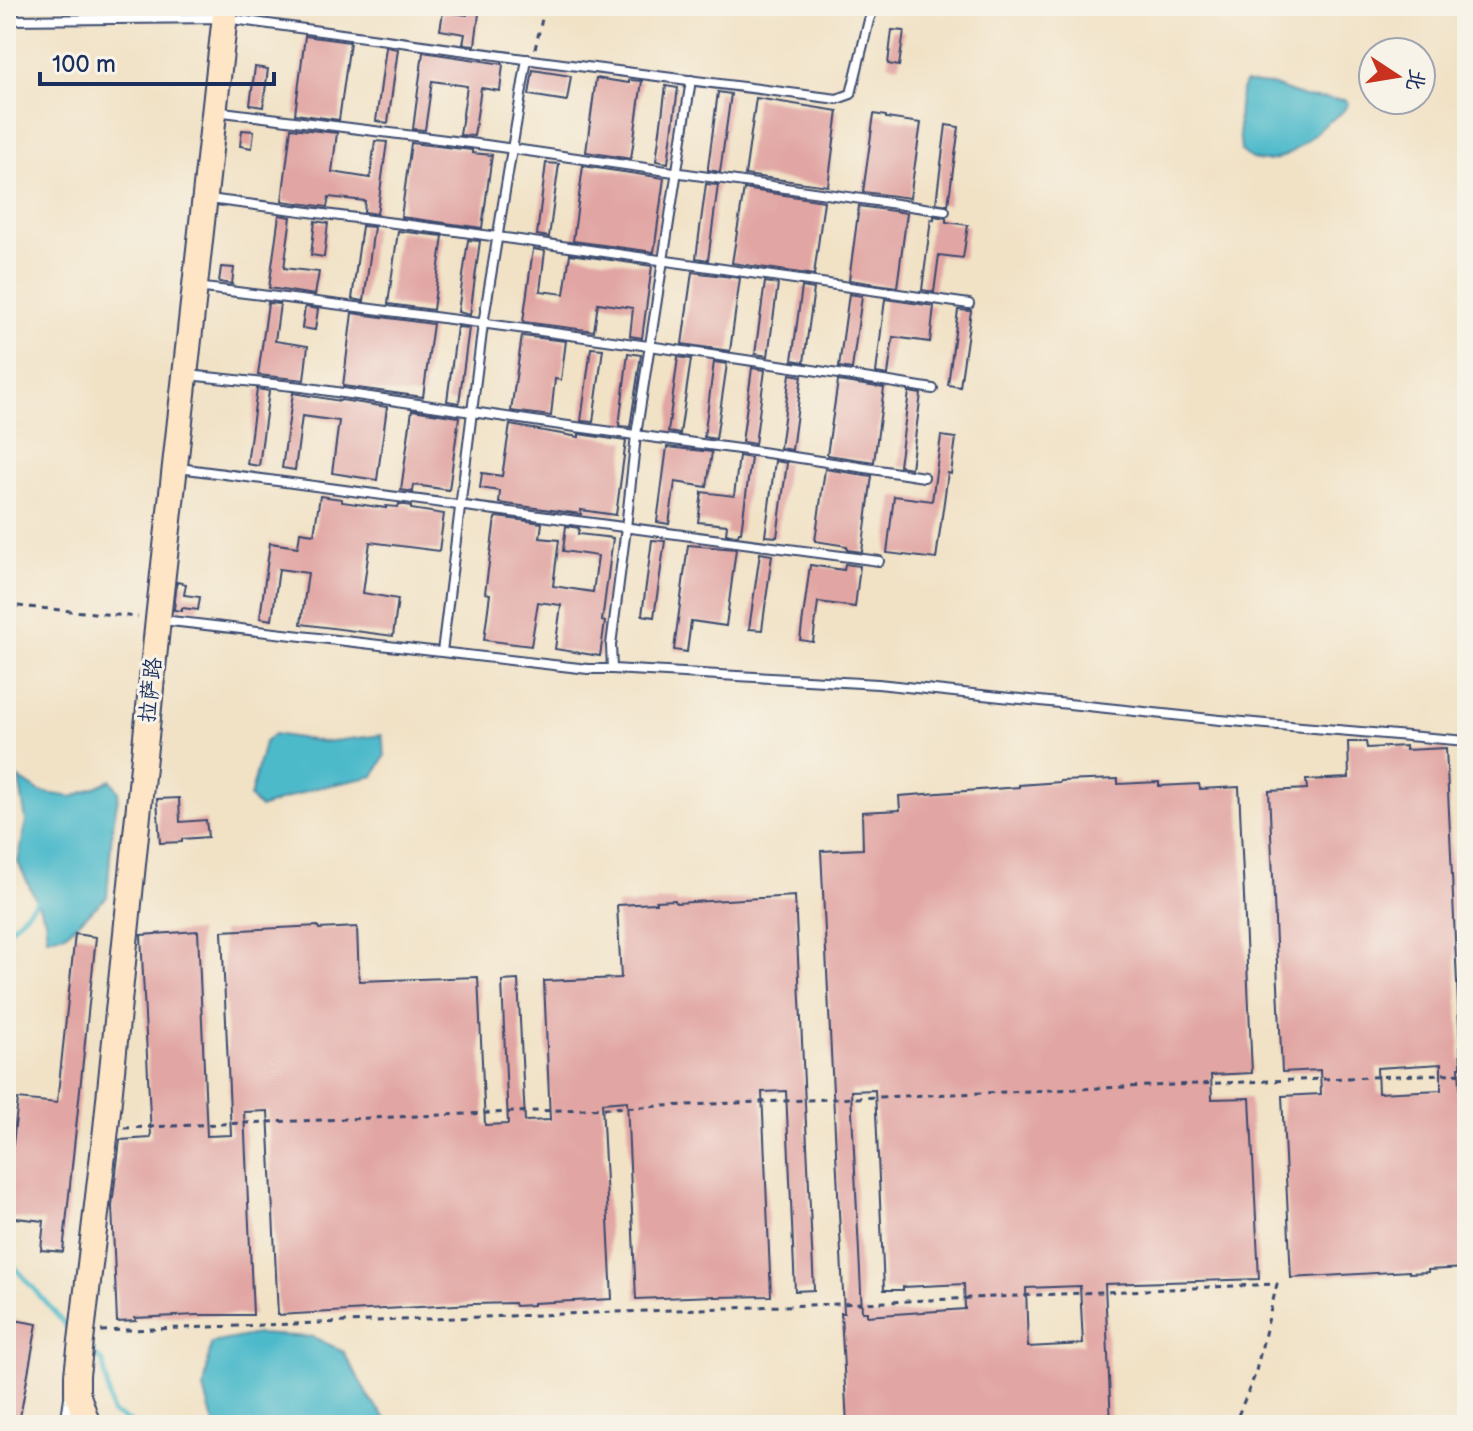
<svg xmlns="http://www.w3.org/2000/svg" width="1473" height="1431" viewBox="0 0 1473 1431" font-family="'Balsamiq Sans','LXGW WenKai TC',sans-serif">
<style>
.water{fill:#4ebaca;stroke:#347494;stroke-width:2}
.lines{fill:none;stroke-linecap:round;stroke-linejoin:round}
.stream{stroke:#4ebaca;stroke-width:5}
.building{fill:#e1a5a3;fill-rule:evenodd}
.lane-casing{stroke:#3b4a6e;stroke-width:12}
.street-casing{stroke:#3b4a6e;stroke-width:20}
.secondary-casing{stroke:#3b4a6e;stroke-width:28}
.path{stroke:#3b4a6e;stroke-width:3;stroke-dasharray:6 6;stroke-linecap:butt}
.lane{stroke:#fff;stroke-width:8}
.street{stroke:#fff;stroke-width:16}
.secondary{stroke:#fde5c5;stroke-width:24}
.labels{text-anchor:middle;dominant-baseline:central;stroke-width:6;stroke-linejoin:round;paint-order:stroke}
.street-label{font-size:22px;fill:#1b2f5e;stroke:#f7f3e8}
</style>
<rect width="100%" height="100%" fill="#f7f3e8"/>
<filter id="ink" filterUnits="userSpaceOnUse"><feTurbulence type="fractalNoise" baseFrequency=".0125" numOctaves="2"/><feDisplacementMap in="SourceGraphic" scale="16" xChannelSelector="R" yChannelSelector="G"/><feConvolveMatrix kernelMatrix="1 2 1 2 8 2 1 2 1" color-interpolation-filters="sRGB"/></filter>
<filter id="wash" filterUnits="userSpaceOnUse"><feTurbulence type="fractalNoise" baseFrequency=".006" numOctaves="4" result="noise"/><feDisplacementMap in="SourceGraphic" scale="32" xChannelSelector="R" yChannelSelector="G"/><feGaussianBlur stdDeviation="1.8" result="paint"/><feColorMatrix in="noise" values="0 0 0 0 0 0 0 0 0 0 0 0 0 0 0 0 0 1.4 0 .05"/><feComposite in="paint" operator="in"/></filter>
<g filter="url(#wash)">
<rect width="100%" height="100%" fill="#f1e2c6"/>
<g class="water">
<path d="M1245 83 1271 85 1304 97 1346 100 1348 103C1344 115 1330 119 1321 128 1300 147 1268 177 1241 151 1239 128 1235 104 1245 83Z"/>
<polygon points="274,734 324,742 382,735 385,756 374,776 312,789 260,808 250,797 264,743"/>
<polygon points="19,778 40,792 73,797 111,780 119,792 112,830 107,897 65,934 47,938 45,919 18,862 26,821"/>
<polygon points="257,1334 313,1337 343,1351 371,1401 391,1425 214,1425 204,1389 211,1343"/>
</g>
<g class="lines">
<g class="stream">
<polyline points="6,934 37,901"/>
<polyline points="6,1257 69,1329"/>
<polyline points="92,1352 103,1362 112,1413 135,1425"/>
</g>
</g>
<g id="blocks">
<g class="building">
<polygon points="469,6 480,6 475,45 463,44 465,34 440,30 443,12 467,15"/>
<polygon points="892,30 904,31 899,66 888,64"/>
<polygon points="305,36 350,42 339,120 295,114"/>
<polygon points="386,47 398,49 388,123 376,121"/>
<polygon points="423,52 503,64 500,91 481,88 474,136 460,135 467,86 432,81 425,130 413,129"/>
<polygon points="255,67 268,69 263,107 250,105"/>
<polygon points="533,70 571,76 567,101 529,95"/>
<polygon points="596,78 629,83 629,80 642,81 631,159 586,152"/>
<polygon points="666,86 678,88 668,163 656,161"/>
<polygon points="718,92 731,94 720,172 708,170 708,167"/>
<polygon points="756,98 838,111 828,186 745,175"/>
<polygon points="874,114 886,116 886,118 921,123 910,198 863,192"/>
<polygon points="946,125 959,127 948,205 936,203"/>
<polygon points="291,128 337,133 332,172 370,178 375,141 387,142 377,214 364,212 365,201 329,197 327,207 282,201"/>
<polygon points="242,130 254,131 252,148 240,146"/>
<polygon points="411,143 472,150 472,153 492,155 482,228 401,217"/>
<polygon points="546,163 559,164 549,237 537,235"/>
<polygon points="583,166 664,178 654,252 573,241"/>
<polygon points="706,184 718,185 708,260 696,258"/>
<polygon points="744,189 824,201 814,275 732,263"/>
<polygon points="859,206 907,213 897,287 849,280"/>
<polygon points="279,215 291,217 284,268 319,272 315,295 269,288"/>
<polygon points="934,216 946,218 946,222 968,225 963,258 939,255 934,292 922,290 931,219 934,220"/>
<polygon points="315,221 328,223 324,257 311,255"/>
<polygon points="362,226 374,227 364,301 352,299"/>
<polygon points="398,231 443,236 433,310 388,304"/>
<polygon points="468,240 480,241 470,315 458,312"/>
<polygon points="533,249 545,251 540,291 564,294 570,254 652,266 642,338 630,336 633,308 598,303 594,331 523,322"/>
<polygon points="221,267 234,268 232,284 219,282"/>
<polygon points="692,272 740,278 730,351 682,344"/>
<polygon points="765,282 778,284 768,356 755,354"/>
<polygon points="802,287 814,289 804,362 792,360"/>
<polygon points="849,294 862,296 852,369 839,367"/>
<polygon points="885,299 934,306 930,342 893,337 888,375 876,373"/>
<polygon points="268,303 280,304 275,341 308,346 304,380 258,375"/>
<polygon points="305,307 318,309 315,330 302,328"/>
<polygon points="958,310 971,311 960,387 948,385"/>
<polygon points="352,313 433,324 423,397 343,386"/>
<polygon points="457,327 469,328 459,403 447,401"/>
<polygon points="522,336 566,341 561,380 555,379 551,416 511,411"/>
<polygon points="591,348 603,349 593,422 581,421"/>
<polygon points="628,353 641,355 630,427 619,426"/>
<polygon points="678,357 691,359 680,434 668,432"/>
<polygon points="714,362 727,364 716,439 704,437"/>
<polygon points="752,368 765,370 755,444 742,442"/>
<polygon points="790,374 802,376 792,450 780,448"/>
<polygon points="838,381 884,388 874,462 827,455"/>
<polygon points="257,389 269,391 259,466 247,464"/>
<polygon points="909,392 921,394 911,468 899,466"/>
<polygon points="293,393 340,401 341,400 387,407 377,480 332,473 339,421 302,416 295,470 282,468"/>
<polygon points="412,410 459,417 449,490 414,485 413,492 401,490"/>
<polygon points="510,425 579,437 579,434 626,441 616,515 581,510 581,514 499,503 500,491 480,488 482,473 502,476"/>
<polygon points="941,436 956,438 951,474 948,473 936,559 887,553 894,496 932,501"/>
<polygon points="667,447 712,452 707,487 675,482 669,524 657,522"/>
<polygon points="739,456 751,458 741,532 739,532 738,535 726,534 727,525 698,522 702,492 734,496"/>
<polygon points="775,461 787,463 777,537 765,536"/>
<polygon points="825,469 872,476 862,552 847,550 847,546 815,541"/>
<polygon points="320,496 342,499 342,502 386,508 386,506 398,507 399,504 411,506 411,509 444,514 439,551 370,542 363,593 398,599 393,636 301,624 308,573 279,569 272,620 260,618 270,543 298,547 300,532 314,534"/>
<polygon points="497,517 542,523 540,538 559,540 553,586 593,592 598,556 563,551 566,526 579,528 578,534 613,538 602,621 605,622 600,656 555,649 561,605 538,602 531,646 484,640 490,594 485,593 495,518"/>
<polygon points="652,540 665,541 654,617 642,615"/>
<polygon points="688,545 736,549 726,626 691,621 687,652 674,650"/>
<polygon points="760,553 772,555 762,630 749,629"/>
<polygon points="845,564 860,566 855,607 818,602 813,642 800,640 810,565 844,570"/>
<polygon points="177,582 186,584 184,595 200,597 198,610 182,608 182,611 174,610"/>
<path d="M1348 742H1366L1367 748 1406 746V750L1446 748 1461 1067H1459L1467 1230V1268L1428 1270V1272L1409 1273V1271L1291 1278 1282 1096 1321 1094 1320 1070 1282 1072 1269 791 1307 789 1306 780 1349 778ZM1441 1064V1090L1378 1093 1377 1068Z"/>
<path d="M1118 779V784L1159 782V786L1199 784 1200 789 1239 787 1252 1073 1211 1075 1212 1099 1250 1098 1259 1279 1105 1284 1111 1425H847L841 1313H844L821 851 863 849 862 812 900 810 899 796 1019 787V785L1060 782V781ZM875 1090 884 1290H903V1287L964 1284 965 1309 867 1316V1312H862L851 1091ZM1080 1286 1083 1344 1028 1347 1026 1288Z"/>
<polygon points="179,798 180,822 206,820 208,837 182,839 182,842 160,843 157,799"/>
<polygon points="795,896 814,1290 795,1291 786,1091 762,1092 771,1296 714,1297 714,1296 636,1299 627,1101 602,1103 612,1299 533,1303 533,1305 515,1306 514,1303 474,1304 278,1315 268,1111 244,1112 253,1315 197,1315 135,1318 136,1321 117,1322 112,1206 120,1140 150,1138 151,1136 141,935 198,931 207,1136 231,1135 222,931 318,926 319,929 357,927 359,981 478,977 485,1125 508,1124 502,981 518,980 525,1121 550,1120 544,981 621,978 617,905 656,903 656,901 675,900 676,903"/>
<polygon points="75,934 96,937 63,1252 41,1250 44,1221 6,1217 6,1208 18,1099 57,1103"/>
<polygon points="14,1320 37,1324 19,1423 6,1420 6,1365"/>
</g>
</g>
</g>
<g filter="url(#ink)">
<use href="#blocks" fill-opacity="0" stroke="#3b4a6e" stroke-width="2"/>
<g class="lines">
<g class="lane-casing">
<g id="lane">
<polyline points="6,20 225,18 547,62 837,99 851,94 869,20 875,6"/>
<polyline points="215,111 486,145 945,211"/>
<polyline points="209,199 456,231 969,304"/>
<path d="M196 287C442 317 688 349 933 389"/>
<polyline points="188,375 302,387 561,425 761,452 924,477"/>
<polyline points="179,468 879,561"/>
<polyline points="162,620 588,669 612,669 878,684 1220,720 1467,741"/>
<polyline points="442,652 483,324 527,59"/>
<polyline points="612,669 611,645 626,528 636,435 691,80"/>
</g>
</g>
<g class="street-casing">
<polyline id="street" points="69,1425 74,1391"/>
</g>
<g class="secondary-casing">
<polyline id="secondary" points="88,1425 77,1393 77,1375 106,1129 158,619 226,6"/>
</g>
<g class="path">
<polyline points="535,49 545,6"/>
<polyline points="6,605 138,617"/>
<polyline points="124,1128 1467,1073"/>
<polyline points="101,1331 864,1303 1277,1284 1255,1375 1234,1425"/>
</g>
<use href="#lane" class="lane"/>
<use href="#street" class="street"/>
<use href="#secondary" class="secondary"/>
</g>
</g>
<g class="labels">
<g class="street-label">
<text transform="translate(151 690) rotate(-84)">拉萨路</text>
</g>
</g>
<rect width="1473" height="1431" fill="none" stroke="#f7f3e8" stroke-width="32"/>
<g transform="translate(1397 76) rotate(102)"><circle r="38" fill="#f7f3e8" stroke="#9fa5b1" stroke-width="2"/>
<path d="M0-6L14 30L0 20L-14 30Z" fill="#c8321e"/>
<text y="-12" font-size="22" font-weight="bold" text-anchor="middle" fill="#1b2f5e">北</text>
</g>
<path d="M40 72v12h234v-12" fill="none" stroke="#1b2f5e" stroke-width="4"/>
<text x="52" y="72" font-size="24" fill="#1b2f5e" stroke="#f7f3e8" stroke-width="6" paint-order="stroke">100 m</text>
</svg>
